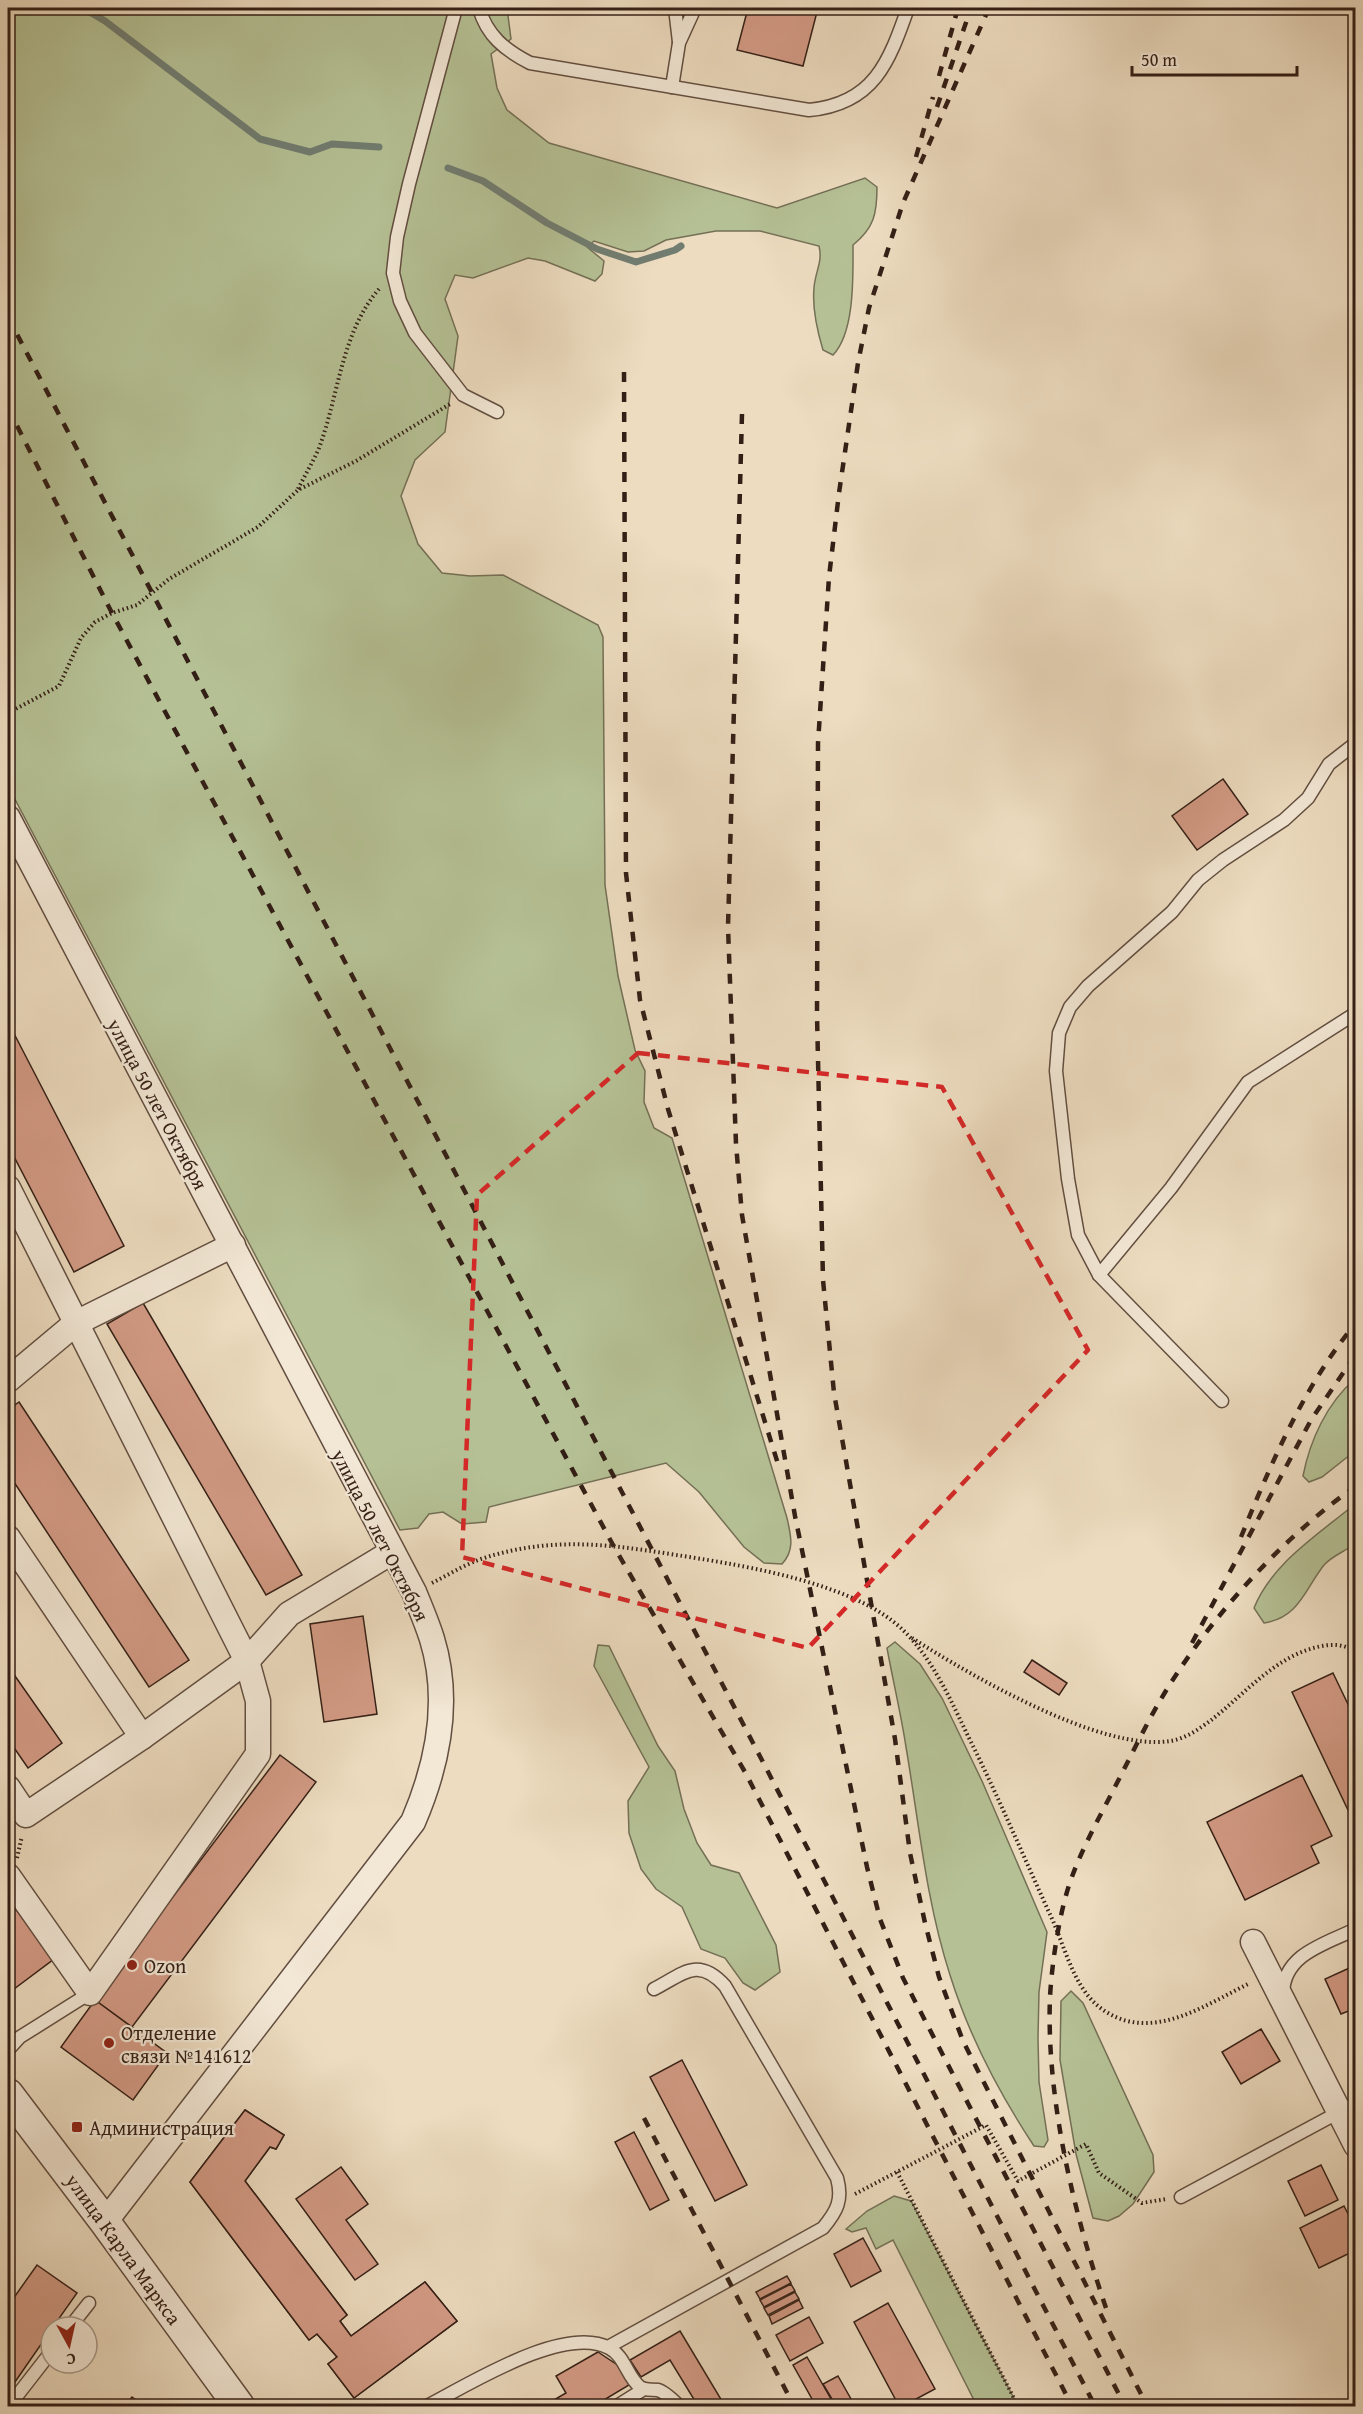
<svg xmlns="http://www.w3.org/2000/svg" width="1363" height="2414" viewBox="0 0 1363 2414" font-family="'Gentium Book Plus',serif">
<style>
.green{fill:#b5c195;stroke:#747056;stroke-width:1.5}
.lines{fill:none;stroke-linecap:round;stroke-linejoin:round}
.stream{stroke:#717d71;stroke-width:7}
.building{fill:#d49b86;stroke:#341f16;stroke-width:1.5}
.service-casing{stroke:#624e40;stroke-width:15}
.minor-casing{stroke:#624e40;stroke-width:27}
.tertiary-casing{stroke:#624e40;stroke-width:33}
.path{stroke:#341f16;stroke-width:4;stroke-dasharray:1.5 3;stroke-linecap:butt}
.service{stroke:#f3e8d6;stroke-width:12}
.minor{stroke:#f3e8d6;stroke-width:24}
.tertiary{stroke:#f3e8d6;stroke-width:30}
.rail{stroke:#341f16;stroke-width:4.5;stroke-dasharray:10 10;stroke-linecap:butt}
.marked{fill:none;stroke:#d62828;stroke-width:4.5;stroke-dasharray:12 8;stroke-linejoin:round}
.poi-dot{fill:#8f2418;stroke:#f3e8d6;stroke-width:2}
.labels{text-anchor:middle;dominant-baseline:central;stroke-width:4.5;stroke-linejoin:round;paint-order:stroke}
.street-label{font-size:20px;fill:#341f16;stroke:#f3e8d6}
.poi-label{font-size:20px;fill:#341f16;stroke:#f3e8d6;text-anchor:start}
</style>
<rect width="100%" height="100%" fill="#eddcc0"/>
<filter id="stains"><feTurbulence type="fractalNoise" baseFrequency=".00333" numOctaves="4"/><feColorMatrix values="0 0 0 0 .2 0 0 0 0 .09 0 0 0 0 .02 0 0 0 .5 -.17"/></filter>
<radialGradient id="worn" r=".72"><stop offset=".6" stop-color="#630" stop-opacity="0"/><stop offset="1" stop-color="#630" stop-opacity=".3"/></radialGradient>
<g class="green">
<path d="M8 8H507L511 39 491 54 497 88 507 110 549 143 777 208 865 178 877 187C877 214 874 228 853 245 853 276 855 332 833 355L823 350C817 330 812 309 814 288 815 272 823 262 819 246L760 231H716L666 240 644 251 628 252 594 241 587 247 604 261 602 274 595 281 545 261 528 258 473 278 455 275 445 299 458 336 445 432 415 460 401 496 418 544 442 573 470 576 503 575 598 625 603 637 605 885 618 976 635 1050 645 1071 644 1102 654 1128 672 1138 787 1518C791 1536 795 1550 782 1564L764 1563 744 1547 699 1492 666 1463 489 1507 486 1522 462 1524 443 1512 429 1514 418 1528 400 1530 8 786Z"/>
<path d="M1355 1379V1451L1322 1477 1309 1482 1303 1476C1310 1440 1327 1403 1355 1379Z"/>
<path d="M1355 1504V1549L1352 1546C1343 1552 1331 1557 1324 1565 1305 1589 1299 1618 1264 1623L1254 1608C1272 1563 1319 1534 1355 1504Z"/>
<path d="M895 1642 920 1664 942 1698 982 1781 1047 1932 1039 1992 1038 2038 1039 2082 1048 2140 1044 2147 1034 2146C999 2093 969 2036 950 1975 926 1901 919 1823 906 1747 901 1714 893 1681 887 1648Z"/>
<polygon points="598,1645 609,1646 658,1746 675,1771 684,1809 697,1843 711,1865 739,1873 776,1945 780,1972 755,1990 743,1983 725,1958 701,1949 682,1907 656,1889 641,1869 629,1833 628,1801 649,1767 594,1666"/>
<polygon points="1071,1991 1083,2003 1153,2155 1154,2172 1133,2204 1119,2216 1108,2221 1093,2218 1076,2154 1060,2060 1061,2001"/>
<polygon points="894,2196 911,2201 1018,2406 977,2406 893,2240 876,2249 866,2228 852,2232 846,2229 867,2211"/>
</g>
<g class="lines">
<g class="stream">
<polyline points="83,8 105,21 260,139 310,152 332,144 379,147"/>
<polyline points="448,168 483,181 547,223 597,249 636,262 675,250 681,246"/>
</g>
</g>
<g class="building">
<polygon points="748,8 818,8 803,66 737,50"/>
<polygon points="1223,779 1248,814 1197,850 1172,816"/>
<polygon points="8,1022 124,1246 74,1272 8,1145"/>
<polygon points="143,1303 302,1575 266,1595 107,1324"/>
<polygon points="19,1402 189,1660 149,1687 8,1473 8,1410"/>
<polygon points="363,1616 377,1714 324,1722 310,1624"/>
<polygon points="1032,1660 1067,1683 1059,1695 1024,1672"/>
<polygon points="8,1666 62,1743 28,1768 8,1739"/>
<polygon points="1333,1673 1356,1721 1356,1827 1292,1692"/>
<polygon points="280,1755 316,1782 132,2027 95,2000"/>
<polygon points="1302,1775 1332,1836 1311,1846 1319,1863 1245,1900 1207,1822"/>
<polygon points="8,1899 54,1959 14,1989 8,1981"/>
<polygon points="1356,1965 1356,2008 1341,2014 1325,1979"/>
<polygon points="95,2000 167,2053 133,2100 61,2047"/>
<polygon points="1261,2029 1280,2061 1241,2084 1222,2052"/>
<polygon points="682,2060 747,2185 715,2201 650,2077"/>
<polygon points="245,2110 284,2135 276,2149 270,2147 245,2181 347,2315 340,2321 351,2336 425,2282 457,2321 354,2398 328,2364 337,2357 317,2334 309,2340 190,2182"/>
<polygon points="245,2110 284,2135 276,2149 270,2147 245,2181 347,2315 340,2321 351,2336 425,2282 457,2321 354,2398 328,2364 337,2357 317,2334 309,2340 190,2182"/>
<polygon points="634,2132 669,2200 650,2210 615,2142"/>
<polygon points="1321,2165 1338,2200 1305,2216 1288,2181"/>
<polygon points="341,2167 368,2204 346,2220 378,2264 355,2280 296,2199"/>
<polygon points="1344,2206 1356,2229 1356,2250 1319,2268 1300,2228"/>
<polygon points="863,2238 881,2271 851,2287 834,2254"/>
<polygon points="37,2265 77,2293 53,2327 51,2327 51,2330 8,2392 8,2306"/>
<polygon points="787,2276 791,2283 760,2299 756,2292"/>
<polygon points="791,2284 795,2291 764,2307 760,2300"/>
<polygon points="795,2292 799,2299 768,2315 764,2308"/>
<polygon points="799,2300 803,2308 772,2324 769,2316"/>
<polygon points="888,2303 935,2389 903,2406 899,2406 854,2322"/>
<polygon points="809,2317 823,2343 790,2361 776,2335"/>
<polygon points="680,2331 725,2406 698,2406 670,2360 641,2377 630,2360"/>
<polygon points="598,2352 619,2366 629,2385 594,2406 549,2406 547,2404 566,2393 556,2376"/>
<polygon points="807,2357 835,2406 816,2406 793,2365"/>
<polygon points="838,2376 855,2406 836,2406 823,2384"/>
<polygon points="132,2397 145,2406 125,2406"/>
</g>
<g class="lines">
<g class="service-casing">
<g id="service">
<polyline points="456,8 409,184 397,237 393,273 400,301 415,333 463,395 497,412"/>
<path d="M479 8C487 36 505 50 530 63L809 110C874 104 889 62 908 8"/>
<polyline points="675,8 679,42"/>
<polyline points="672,87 679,43 695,8"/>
<polyline points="1099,1275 1171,1188 1248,1082 1356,1013"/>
<polyline points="1222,1401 1099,1275 1078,1235 1068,1179 1056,1071 1059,1033 1070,1007 1088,986 1172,912 1198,880 1223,860 1284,820 1308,798 1329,764 1356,743"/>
<path d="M1283 1993C1284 1954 1325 1944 1356 1929"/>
<polyline points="8,2050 20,2037 90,1993"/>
<polyline points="1181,2197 1356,2103"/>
<polyline points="70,2327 89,2303"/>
<path d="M608 2347 823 2228C837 2211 843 2200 837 2178L725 1986C698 1956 683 1974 654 1989"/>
<polyline points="9,2406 51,2352"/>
<path d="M427 2406C468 2385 564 2324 609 2348 625 2356 627 2377 640 2387 646 2391 652 2389 658 2390 665 2392 674 2401 679 2406"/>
<polyline points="617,2406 644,2389"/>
</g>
</g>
<g class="minor-casing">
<g id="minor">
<path d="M8 818 414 1592C420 1607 427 1623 432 1639 451 1701 438 1764 413 1822L105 2222"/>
<polyline points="8,1188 247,1661 258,1701 258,1754 90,1993 8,1876"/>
<polyline points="8,1380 76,1323 233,1245"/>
<polyline points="8,1538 142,1737 26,1815 8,1788"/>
<polyline points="142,1737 247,1661 289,1614 392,1552"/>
<polyline points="1253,1942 1356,2145"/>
</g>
</g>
<g class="tertiary-casing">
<polyline id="tertiary" points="8,2094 105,2222 239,2406"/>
</g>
<g class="path">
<path d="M298 489C305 475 313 462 319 448 339 395 341 333 379 289"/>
<polyline points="8,713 59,686 81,638 95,622 112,613 137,605 169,579 258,527 298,490 356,461 450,404"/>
<path d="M432 1583C448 1575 464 1565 481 1559 559 1533 624 1547 702 1559 762 1569 860 1587 904 1631 934 1661 951 1701 969 1738 999 1798 1025 1860 1053 1921 1067 1953 1076 1995 1108 2013 1155 2041 1207 2004 1250 1983"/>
<path d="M912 1638C970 1675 1101 1752 1170 1741 1185 1739 1199 1729 1210 1721 1245 1694 1277 1654 1322 1646 1334 1644 1346 1644 1356 1653"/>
<polyline points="17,1858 22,1836"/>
<polyline points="897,2172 1018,2406"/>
<polyline points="855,2194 986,2125 1018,2181 1086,2144 1099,2173 1142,2203 1166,2199"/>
</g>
<use href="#service" class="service"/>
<use href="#minor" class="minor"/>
<use href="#tertiary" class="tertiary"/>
<g class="rail">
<polyline points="989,8 903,203 869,308 858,363 839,493 829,577 818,743 817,1015 823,1280 834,1393 895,1739 910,1853 925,1923 939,1977 963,2041 1147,2406"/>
<polyline points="939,76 958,8"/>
<polyline points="937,107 971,8"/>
<polyline points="916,157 933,97"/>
<polyline points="8,317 764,1764 1095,2406"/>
<polyline points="624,372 626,873 640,1000 668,1109 778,1464"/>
<polyline points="8,408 112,613 613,1545 745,1772 1072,2406"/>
<polyline points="742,414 728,927 736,1144 742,1215 795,1516 867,1867 880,1919 903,1978 1125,2406"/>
<path d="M1241 1537C1271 1464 1304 1385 1356 1323"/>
<polyline points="1192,1643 1311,1420 1356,1354"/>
<polyline points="644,2118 794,2406"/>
<path d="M1106 2308C1074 2214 1046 2098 1050 1997 1052 1961 1060 1907 1073 1874 1086 1840 1104 1809 1120 1777 1137 1744 1153 1710 1174 1678 1220 1607 1286 1535 1356 1486"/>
</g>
</g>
<path class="marked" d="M638 1053 942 1087 1088 1350 808 1648 462 1557 477 1195Z"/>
<g class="poi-dot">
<circle cx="132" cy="1965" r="6"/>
<circle cx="109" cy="2043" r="6"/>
<rect x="71" y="2121" width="12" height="12" rx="3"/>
</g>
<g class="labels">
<g class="street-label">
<text transform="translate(158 1104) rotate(62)">улица 50 лет Октября</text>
<text transform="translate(381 1535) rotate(63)">улица 50 лет Октября</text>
<text transform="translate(124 2249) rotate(54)">улица Карла Маркса</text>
</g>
<g class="poi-label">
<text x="144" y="1965">Ozon</text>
<text x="121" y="2032">Отделение<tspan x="121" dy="23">связи №141612</tspan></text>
<text x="89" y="2127">Администрация</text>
</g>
</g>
<rect width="1363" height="2414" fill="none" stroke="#eddcc0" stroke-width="30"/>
<rect x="9" y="9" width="1345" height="2396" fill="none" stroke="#341f16" stroke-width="3"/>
<rect x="15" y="15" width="1333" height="2384" fill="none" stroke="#341f16" stroke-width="1.5"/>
<g transform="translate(69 2345) rotate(172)"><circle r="28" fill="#f3e8d6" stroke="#a79889" stroke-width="1.5"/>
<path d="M0-4.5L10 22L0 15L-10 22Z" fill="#8f2418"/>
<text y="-9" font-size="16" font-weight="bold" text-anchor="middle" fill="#341f16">С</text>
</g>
<path d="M1132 66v9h165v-9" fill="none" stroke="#341f16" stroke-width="3"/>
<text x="1141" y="66" font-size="18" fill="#341f16" stroke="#f3e8d6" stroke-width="4.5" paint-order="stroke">50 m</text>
<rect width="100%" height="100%" filter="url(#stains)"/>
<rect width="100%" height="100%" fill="url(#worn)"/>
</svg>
